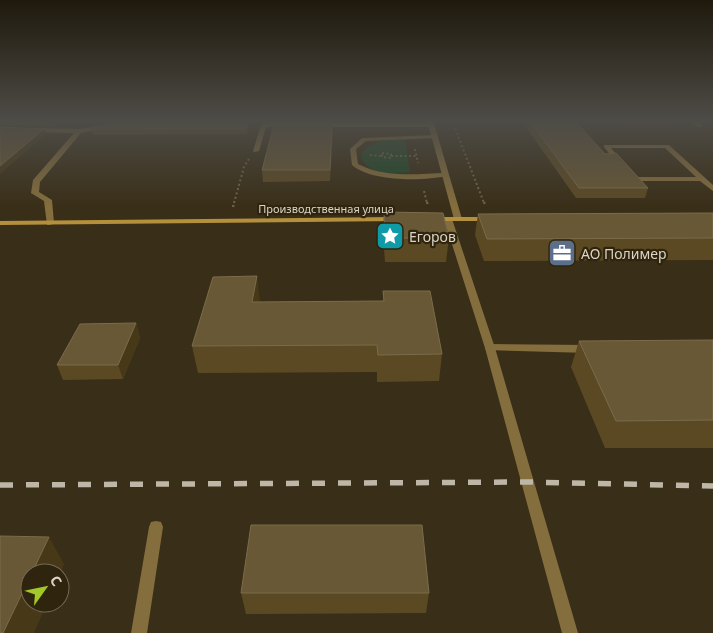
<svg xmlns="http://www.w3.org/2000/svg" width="713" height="633" viewBox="0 0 713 633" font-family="'Noto Sans',sans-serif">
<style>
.green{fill:#1e4828}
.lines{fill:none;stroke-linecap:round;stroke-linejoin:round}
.path-far1{stroke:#6e6450;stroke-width:2;stroke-dasharray:2 2.5;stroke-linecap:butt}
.path{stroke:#6e6450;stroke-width:2.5;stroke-dasharray:2 3;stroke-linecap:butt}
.lane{fill:#856e3d;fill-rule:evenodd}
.street{fill:#856e3d;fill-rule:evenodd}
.secondary{fill:#b5903c;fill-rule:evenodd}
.rail{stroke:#beb6a6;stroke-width:5.5;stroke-dasharray:13 13;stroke-linecap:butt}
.wall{fill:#5b4923}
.shaded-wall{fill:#473817}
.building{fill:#685835;stroke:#7a6c4c}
.labels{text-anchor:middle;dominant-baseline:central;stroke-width:4.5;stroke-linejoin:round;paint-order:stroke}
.far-street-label{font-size:11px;fill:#dbd4c6;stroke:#2f240d}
.poi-label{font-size:14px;fill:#dbd4c6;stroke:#2f240d;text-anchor:start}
</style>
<rect width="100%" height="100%" fill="#392e17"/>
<path class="green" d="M385 140H405L410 172C394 174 365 175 361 155 367 145 374 143 385 140Z"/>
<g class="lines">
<g class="path-far1">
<polyline points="452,120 484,203"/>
<polyline points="415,149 418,163"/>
<polygon points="382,153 391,154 391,158 382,157"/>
<polyline points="370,155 382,156"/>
<polyline points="391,156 417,156"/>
<polyline points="424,191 427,203"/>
<polyline points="234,203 244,167 249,159"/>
</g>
<g class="path">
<polyline points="427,202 428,206"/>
<polyline points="484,202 485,205"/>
<polyline points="233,207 234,202"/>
</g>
<g class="lane">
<polygon points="689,120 695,120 703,126 698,127"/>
<polygon points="264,123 431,123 434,125 431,127 266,127 259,151 254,152 253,151 261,125"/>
<polygon points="104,125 106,126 106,128 81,133 40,182 39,192 52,200 54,223 50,225 47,225 44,201 31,193 33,180 74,133 33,132 30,130 33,128 79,129"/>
<path d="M435 135 437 136V138L366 141 356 149 358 164C385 178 416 174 445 173L447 174V176C422 181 372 182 352 165L350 149 362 138Z"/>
<polygon points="604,145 669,145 713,185 713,191 700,181 631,181 627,174 628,173 632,173 636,177 696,177 665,148 611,148 623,163 620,165 618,164 604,147"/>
<polygon points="490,344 589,345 594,349 589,353 486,350 485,348"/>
<polygon points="156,521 161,522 163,527 147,633 131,633 149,527 151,522"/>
</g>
<g class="street">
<polygon points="427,120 433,120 462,219 461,221 458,221 454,219"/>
<polygon points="445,217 448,217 452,219 495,348 578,633 562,633 485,348 444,219"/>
</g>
<g class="secondary">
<polygon points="396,217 400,219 399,221 0,225 0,221"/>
<polygon points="428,217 489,217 493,219 489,221 431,221 427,219"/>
</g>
<polyline class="rail" points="0,485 528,482 713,486"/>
</g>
<g class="wall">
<polygon points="0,120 63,120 55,127 0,125"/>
<polygon points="211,120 253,120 247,134 93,135 91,129 209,122"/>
<polygon points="521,120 686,120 685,123 577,122 605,154 648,188 645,198 576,198"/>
<polygon points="332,125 333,136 330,181 263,182 262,170"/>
<polygon points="384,212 449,238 446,262 385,262 383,236"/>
<polygon points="713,213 713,260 484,261 475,235 478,214"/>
<polygon points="383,291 442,354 439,381 377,382 377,372 198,373 192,346 260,302 383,301"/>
<polygon points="136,323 140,338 123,379 63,380 57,365"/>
<polygon points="713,340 713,448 605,448 571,367 579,341"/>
<polygon points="241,593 429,593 426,613 246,614"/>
</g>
<g class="shaded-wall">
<polygon points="55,120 63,120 55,127 53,121"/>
<polygon points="103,120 119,120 104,122"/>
<polygon points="250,120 253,120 247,134 246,129"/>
<polygon points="332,125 333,136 330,181 330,170"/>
<polygon points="44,129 46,134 0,174 0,166"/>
<polygon points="257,276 260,302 252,302"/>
<polygon points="136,323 140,338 123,379 118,365"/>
<polygon points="49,537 64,564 60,574 60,573 32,573"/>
<polygon points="30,577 30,603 47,603 34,633 3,633"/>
</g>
<g class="building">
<polygon points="0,120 55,120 53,121"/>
<polygon points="212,120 250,120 246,129 91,129 94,126 126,121 209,122"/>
<polygon points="529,120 574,120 605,154 616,153 648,188 579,188"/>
<polygon points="274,125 332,125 330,170 262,170"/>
<polygon points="0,127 44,129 0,166"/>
<polygon points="384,212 443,213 449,238 385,238"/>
<polygon points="713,213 713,238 487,239 478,214"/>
<polygon points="257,276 252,302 384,301 383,291 430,291 442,354 378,355 377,345 192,346 213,277"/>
<polygon points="136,323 118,365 57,365 80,324"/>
<polygon points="713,340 713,420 616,421 579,341"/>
<polygon points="251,525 422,525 429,593 241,593"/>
<polygon points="0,536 49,537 32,573 30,573 30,577 3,633 0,633"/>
</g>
<linearGradient id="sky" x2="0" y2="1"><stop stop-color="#1f190d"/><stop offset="0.58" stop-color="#4e4c47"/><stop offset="1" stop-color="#4e4c47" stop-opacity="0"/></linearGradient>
<rect width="713" height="208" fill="url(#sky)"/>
<defs>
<g id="sight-square" transform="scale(1.4375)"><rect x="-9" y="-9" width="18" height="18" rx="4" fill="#0f9aa8" stroke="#2f240d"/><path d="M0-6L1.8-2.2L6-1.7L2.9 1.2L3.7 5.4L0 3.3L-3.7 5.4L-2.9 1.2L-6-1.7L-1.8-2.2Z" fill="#fff"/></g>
<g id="office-square" transform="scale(1.4375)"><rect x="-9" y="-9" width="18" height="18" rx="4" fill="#5c6f8a" stroke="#2f240d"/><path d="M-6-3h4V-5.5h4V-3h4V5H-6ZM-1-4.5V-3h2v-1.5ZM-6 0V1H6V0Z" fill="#fff"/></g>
</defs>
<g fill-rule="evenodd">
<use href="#sight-square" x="390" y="236"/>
<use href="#office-square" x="562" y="253"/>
</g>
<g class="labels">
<g class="far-street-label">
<text x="326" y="208">Производственная улица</text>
</g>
<g class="poi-label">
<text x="409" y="236">Егоров</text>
<text x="581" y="253">АО Полимер</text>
</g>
</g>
<g transform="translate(45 588) rotate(57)"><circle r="24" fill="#2f240d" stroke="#746a57"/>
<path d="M0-4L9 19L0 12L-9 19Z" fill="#a2c927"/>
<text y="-8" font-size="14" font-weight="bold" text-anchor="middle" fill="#dbd4c6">С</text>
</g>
</svg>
